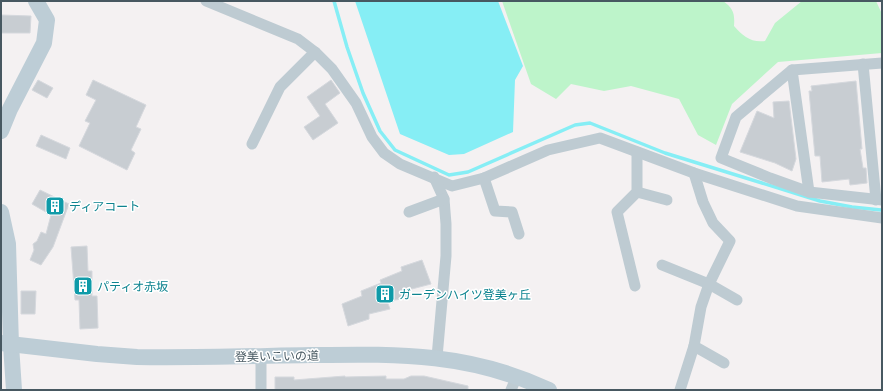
<svg xmlns="http://www.w3.org/2000/svg" width="883" height="391" viewBox="0 0 883 391" font-family="Mulish,'Noto Sans JP',sans-serif">
<style>
.green{fill:#bdf4ca}
.water{fill:#86eef5}
.lines{fill:none;stroke-linecap:round;stroke-linejoin:round}
.stream{stroke:#86eef5;stroke-width:3.5}
.building{fill:#c8cdd2;stroke:#d5d8dd}
.street{stroke:#becbd2;stroke-width:11}
.secondary{stroke:#bdcdd6;stroke-width:16}
.labels{text-anchor:middle;dominant-baseline:central;stroke-width:3;stroke-linejoin:round;paint-order:stroke}
.culture-label{font-size:12px;fill:#0d838f;stroke:#fff;text-anchor:start}
.street-label{font-size:12px;fill:#475861;stroke:#fff}
</style>
<rect width="100%" height="100%" fill="#f4f1f2"/>
<path class="green" d="M502 1H723C733 8 735 13 734 26 743 36 751 43 765 41L775 23 802 1H876L882 14V53L778 62 732 104 716 145 698 135 679 99 631 86 604 91 571 84 556 99 531 84Z"/>
<polygon class="water" points="355,1 498,1 523,66 515,80 513,132 464,154 449,155 400,134"/>
<g class="lines">
<polyline class="stream" points="334,1 347,47 363,93 380,131 395,150 449,175 468,172 575,125 590,123 665,153 820,201 852,207 881,210"/>
</g>
<g class="building">
<polygon points="1,15 31,16 30,33 1,33"/>
<polygon points="38,80 53,88 47,98 32,90"/>
<polygon points="93,80 146,105 136,127 141,129 131,150 135,153 127,170 79,146 90,123 85,121 96,100 86,95"/>
<polygon points="331,80 340,93 325,104 338,123 313,140 304,127 320,116 307,97"/>
<polygon points="856,81 862,149 860,149 863,168 866,168 867,183 850,185 849,179 822,182 820,156 815,156 809,91 812,91 811,86"/>
<polygon points="789,101 796,159 792,171 775,163 740,152 757,111 774,118 773,102"/>
<polygon points="41,135 70,148 66,159 36,146"/>
<polygon points="40,190 69,204 53,247 41,265 30,260 34,250 33,244 37,241 41,232 46,234 51,215 32,204"/>
<polygon points="87,246 88,271 92,271 92,296 97,296 98,328 80,329 79,300 75,300 71,247"/>
<polygon points="422,260 431,284 408,290 410,298 387,301 390,309 369,314 369,319 348,326 342,304 362,296 361,291 381,283 380,280 402,271 401,267"/>
<polygon points="21,291 36,291 35,314 21,314"/>
<polygon points="345,376 345,377 386,376 386,379 404,379 411,376 424,376 468,386 468,390 275,390 275,377 294,377 294,380"/>
</g>
<g class="lines">
<g class="street">
<polyline points="206,1 298,39 315,52 332,69 356,103 372,137 384,153 400,164 452,186 484,178 548,150 600,138 694,173 797,206 882,218"/>
<polyline points="882,63 792,70 736,117 721,158 770,178 809,192 882,200"/>
<polyline points="863,64 876,200"/>
<polyline points="792,70 809,192"/>
<polyline points="252,144 280,87 315,52"/>
<polyline points="694,173 703,202 713,223 730,241 709,284 701,307 694,346 724,363"/>
<polyline points="434,177 444,199 446,224 446,256 437,357"/>
<polyline points="484,178 495,211 512,212 519,234"/>
<polyline points="637,192 667,200"/>
<polyline points="409,212 444,199"/>
<polyline points="662,265 709,284 737,300"/>
<polyline points="635,286 617,212 637,192 637,152"/>
<polyline points="261,356 261,390"/>
<polyline points="511,390 517,376"/>
<polyline points="680,390 694,346"/>
</g>
<g class="secondary">
<polyline points="1,131 10,109 44,43 47,20 36,1"/>
<polyline points="1,212 8,244 11,345 14,390"/>
<path d="M1 343 97 354 137 357C195 358 253 356 311 355 397 354 468 352 549 390"/>
</g>
</g>
<defs>
<g id="building-square" transform="scale(1)"><rect x="-9" y="-9" width="18" height="18" rx="4" fill="#0f9aa8" stroke="#fff"/><path d="M-4-6H4V6H1V3H-1V6H-4ZM-2.5-4.3h1.7v1.8h-1.7ZM.8-4.3h1.7v1.8H.8ZM-2.5-1h1.7V.8h-1.7ZM.8-1h1.7V.8H.8Z" fill="#fff"/></g>
</defs>
<g fill-rule="evenodd">
<use href="#building-square" x="55" y="206"/>
<use href="#building-square" x="83" y="286"/>
<use href="#building-square" x="385" y="294"/>
</g>
<g class="labels">
<g class="culture-label">
<text x="69" y="206">ディアコート</text>
<text x="97" y="286">パティオ赤坂</text>
<text x="399" y="294">ガーデンハイツ登美ヶ丘</text>
</g>
<g class="street-label">
<text transform="translate(277 356) rotate(-1)">登美いこいの道</text>
</g>
</g>
<rect width="883" height="391" fill="none" stroke="#475861" stroke-width="4"/>
</svg>
